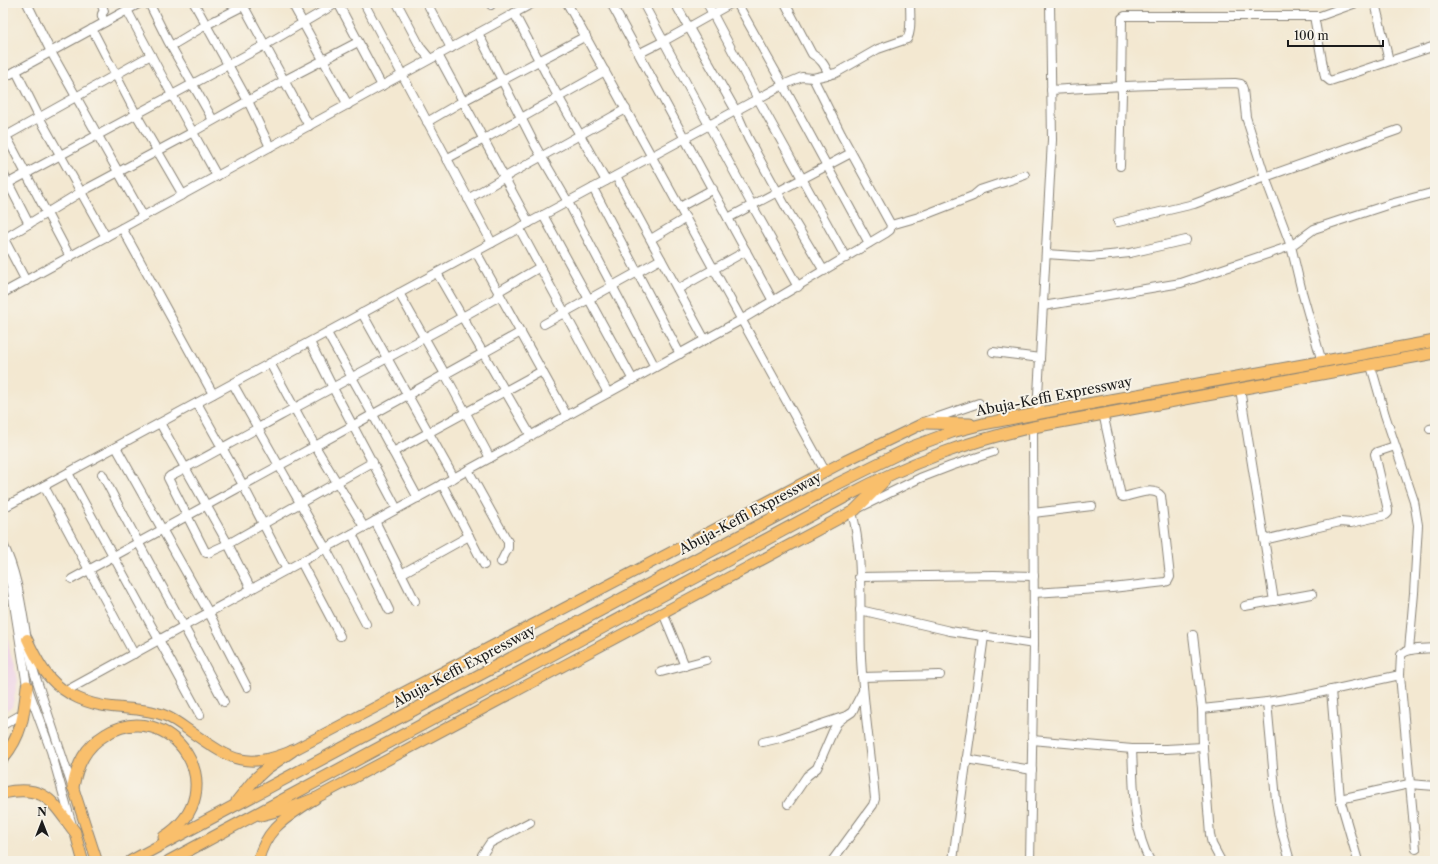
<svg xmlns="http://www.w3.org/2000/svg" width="1438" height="864" viewBox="0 0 1438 864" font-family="'Libre Caslon Text',serif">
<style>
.built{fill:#eed0e7}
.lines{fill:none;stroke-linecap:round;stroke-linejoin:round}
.minor-casing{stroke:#888276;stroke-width:10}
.major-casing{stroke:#888276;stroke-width:12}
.highway-casing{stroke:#888276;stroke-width:13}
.minor{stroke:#fff;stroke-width:8}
.major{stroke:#f9bf6c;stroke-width:10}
.highway{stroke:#f9bf6c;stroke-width:11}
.labels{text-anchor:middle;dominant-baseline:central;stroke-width:4;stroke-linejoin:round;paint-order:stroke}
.street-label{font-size:14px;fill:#1c1c1c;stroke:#f7f3e8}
</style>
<rect width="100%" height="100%" fill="#f7f3e8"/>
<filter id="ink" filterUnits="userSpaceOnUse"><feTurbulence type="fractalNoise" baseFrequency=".025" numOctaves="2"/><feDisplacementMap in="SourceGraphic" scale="8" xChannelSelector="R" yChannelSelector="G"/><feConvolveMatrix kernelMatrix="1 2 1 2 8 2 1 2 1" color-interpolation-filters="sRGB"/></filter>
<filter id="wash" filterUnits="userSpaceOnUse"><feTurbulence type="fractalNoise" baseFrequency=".012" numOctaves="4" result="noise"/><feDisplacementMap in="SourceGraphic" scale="16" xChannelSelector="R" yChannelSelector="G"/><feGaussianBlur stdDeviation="0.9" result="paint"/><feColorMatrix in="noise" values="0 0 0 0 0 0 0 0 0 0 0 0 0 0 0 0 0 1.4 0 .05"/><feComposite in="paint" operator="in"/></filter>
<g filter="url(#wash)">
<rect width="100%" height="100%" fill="#f3e8d1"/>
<polygon class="built" points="3,603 10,653 18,680 12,707 3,713"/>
</g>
<g filter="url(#ink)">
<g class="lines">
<g class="minor-casing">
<g id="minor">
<polyline points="27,3 51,52 143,216"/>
<path d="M101 3 104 11C100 15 102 17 105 22"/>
<polyline points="149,3 168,41 213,120"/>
<polyline points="194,3 248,101 270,147"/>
<polyline points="242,3 309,126"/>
<polyline points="292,3 348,105"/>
<polyline points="338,3 382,86"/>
<polyline points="364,3 492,243"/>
<polyline points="397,3 421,48 430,59"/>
<polyline points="427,3 451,48"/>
<polyline points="490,3 491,5"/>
<polyline points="567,3 825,471"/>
<polyline points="611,3 773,301"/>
<polyline points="643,3 752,205 798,287"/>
<polyline points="675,3 736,111 748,138 788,211 824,271"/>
<polyline points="707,3 758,99 846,258"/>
<polyline points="737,3 783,85 869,243"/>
<path d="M785 3 812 54C821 59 825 65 829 75"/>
<polyline points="1375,3 1389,61"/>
<polyline points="127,10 170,91 217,176"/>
<polyline points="514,13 554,89 606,181"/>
<polyline points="1314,16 1325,77 1330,81 1435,46"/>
<polyline points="92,29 136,114 183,195"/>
<polyline points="478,33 536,147 568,202 655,367"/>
<polyline points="171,46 206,25 247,4"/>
<polyline points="640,53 664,41 732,3"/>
<polyline points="438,55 529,223"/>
<polyline points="16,71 39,117 106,237"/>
<polyline points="3,78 140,3"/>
<path d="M1051 90C1112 86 1174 84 1235 83L1241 84 1243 89 1246 117 1265 177 1291 246 1302 292 1322 362"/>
<polyline points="427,122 463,101 586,36"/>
<polyline points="3,130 70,257"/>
<polyline points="6,136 151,55"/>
<polyline points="446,159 484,139 605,71"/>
<polyline points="1120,166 1122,93 1121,85 1122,18 1125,16 1320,16 1356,3"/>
<polyline points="3,173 29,224"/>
<polyline points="616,176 705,340"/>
<polyline points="3,186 265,45 337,3"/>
<polyline points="593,188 680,354"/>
<polyline points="468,199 505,177 626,109"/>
<polyline points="680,207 713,189"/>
<polyline points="543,215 633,380"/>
<polyline points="728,218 851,153"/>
<polyline points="1118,222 1194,204 1265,177 1398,130"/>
<polyline points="891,225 919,217 973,196 980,190 1025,175"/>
<polyline points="122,228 213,394"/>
<polyline points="519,228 608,393"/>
<polyline points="3,237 26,281"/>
<polyline points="4,239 81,192 193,132 285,80 358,42"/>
<polyline points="651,239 686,218"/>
<polyline points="476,252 567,416"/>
<polyline points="1046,254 1090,257 1130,253 1186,240"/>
<polyline points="437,273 531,436"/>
<polyline points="678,289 746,251"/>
<polyline points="3,293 533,3"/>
<polyline points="399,293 445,374 490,458"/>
<polyline points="1043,306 1181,283 1291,246 1314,229 1390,204 1435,192"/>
<polyline points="362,313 454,478"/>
<polyline points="544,324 661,259"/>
<polyline points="327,333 373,415 418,498"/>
<polyline points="310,342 333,388 397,509"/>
<polyline points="993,352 1040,358"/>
<polyline points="270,363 315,446 364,527"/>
<polyline points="1371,366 1385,415 1414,501 1418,525 1414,593 1409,650"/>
<polyline points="233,384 326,549 366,624"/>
<polyline points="1240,389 1274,601"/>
<polyline points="197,403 243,485 287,570"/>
<polyline points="1037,413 1052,140 1050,3"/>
<polyline points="927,421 979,403"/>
<polyline points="160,423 228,544 251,589"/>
<polyline points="1430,429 1435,428"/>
<polyline points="116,447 209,613 247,687"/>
<polyline points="393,452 542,371"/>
<path d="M373 462 228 544 208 553H206L168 478 170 476C207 457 243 436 280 416 352 377 424 339 496 298L499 291 540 267"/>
<polyline points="468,470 508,542 508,548 501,562"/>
<polyline points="68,473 200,715"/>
<path d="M102 474C142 551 184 625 224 702"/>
<polyline points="442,484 484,565"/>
<polyline points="44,486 134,654"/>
<polyline points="861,507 920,478 951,466 993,452"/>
<path d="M3 508 783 85 802 77 813 78 836 73 878 49 907 39C912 32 910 12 910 3"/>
<polyline points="1033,513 1092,506"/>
<polyline points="375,521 415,601"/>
<polyline points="352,534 389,610"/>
<polyline points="1264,540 1340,522 1351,523 1386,515 1388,513 1388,510 1375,454 1377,452 1395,446"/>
<path d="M3 544C23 585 22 628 34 672L72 786"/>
<polyline points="3,560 11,585 27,686 51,751 72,825"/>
<polyline points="301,562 340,636"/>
<polyline points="401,574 469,536"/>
<polyline points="859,577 994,575 1034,576"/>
<polyline points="72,579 207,505 361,421 521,332"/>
<path d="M1034 593 1112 588 1165 582 1168 581 1170 577 1161 496C1153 486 1134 495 1123 497L1121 496 1103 413"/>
<polyline points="1245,606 1312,594"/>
<polyline points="860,610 950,631 1034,644"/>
<polyline points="663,613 685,666"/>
<polyline points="1193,635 1202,709 1203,747 1210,835 1212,844 1221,861"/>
<polyline points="661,672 706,660"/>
<polyline points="862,677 940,675"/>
<polyline points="1331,690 1340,799 1358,861"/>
<polyline points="66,691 741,320 886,233 890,230 891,225 841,134 813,78"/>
<polyline points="1267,702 1276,800 1280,825 1290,861"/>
<polyline points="1202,709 1267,702 1309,695 1400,675"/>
<polyline points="3,725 24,713"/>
<polyline points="1032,740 1132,749 1166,749 1203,747"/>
<polyline points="763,742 780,738 846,716 852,712 863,691"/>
<path d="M1132 749C1134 786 1132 828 1150 861"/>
<polyline points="966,759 1032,770"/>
<polyline points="1340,799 1409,784 1435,786"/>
<polyline points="788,804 807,776 817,768 833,731 837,723 843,718"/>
<path d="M1416 849 1400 675 1401 655C1407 647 1425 649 1435 648"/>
<polyline points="484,861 482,855 490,843 530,822"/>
<path d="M832 861 873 805 875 799C871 752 863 705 861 657 859 611 864 556 852 512"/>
<path d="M953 861C962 786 974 711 984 636"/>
<polyline points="1030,861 1034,644 1033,427"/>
</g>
</g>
<g class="major-casing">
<g id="major">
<path d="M27 639C33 652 40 667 50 678 65 695 89 705 112 707 130 709 149 709 166 716 176 720 185 728 194 734 233 761 246 769 292 751L845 461 924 423"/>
<polyline points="73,787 97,861"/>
<polyline points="75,832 83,861"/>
<path d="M258 861C267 826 287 818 314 799L855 510"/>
</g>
</g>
<g class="highway-casing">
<g id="highway">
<polyline points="924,423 970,424"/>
<polyline points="855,510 884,481"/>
<path d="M3 758C22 735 24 715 27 686"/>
<path d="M73 787C77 765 85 747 105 735 169 694 238 790 164 837"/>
<path d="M3 793C46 784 52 802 75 832"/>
<polyline points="237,801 254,780 267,768 292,751"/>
<polyline points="261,815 296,806 314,799"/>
<polyline points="131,861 833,486 912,447 952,432 983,424 1088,404 1435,341"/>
<path d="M169 861 847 496C909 463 965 442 1033 427L1435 353"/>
</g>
</g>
<use href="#minor" class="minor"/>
<use href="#major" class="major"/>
<use href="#highway" class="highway"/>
</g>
</g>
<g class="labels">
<g class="street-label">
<text transform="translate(1054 396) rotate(-11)">Abuja-Keffi Expressway</text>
<text transform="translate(750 513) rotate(-28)">Abuja-Keffi Expressway</text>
<text transform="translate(464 666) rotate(-28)">Abuja-Keffi Expressway</text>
</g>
</g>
<rect width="1438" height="864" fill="none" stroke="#f7f3e8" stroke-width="16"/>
<g transform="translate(42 822)" stroke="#f7f3e8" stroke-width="3" paint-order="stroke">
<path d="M0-3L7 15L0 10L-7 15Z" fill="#1c1c1c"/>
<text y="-6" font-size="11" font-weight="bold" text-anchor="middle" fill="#1c1c1c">N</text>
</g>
<path d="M1288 40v6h95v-6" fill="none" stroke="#1c1c1c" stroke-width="2"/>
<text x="1294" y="40" font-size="12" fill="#1c1c1c" stroke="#f7f3e8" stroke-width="3" paint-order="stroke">100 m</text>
</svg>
